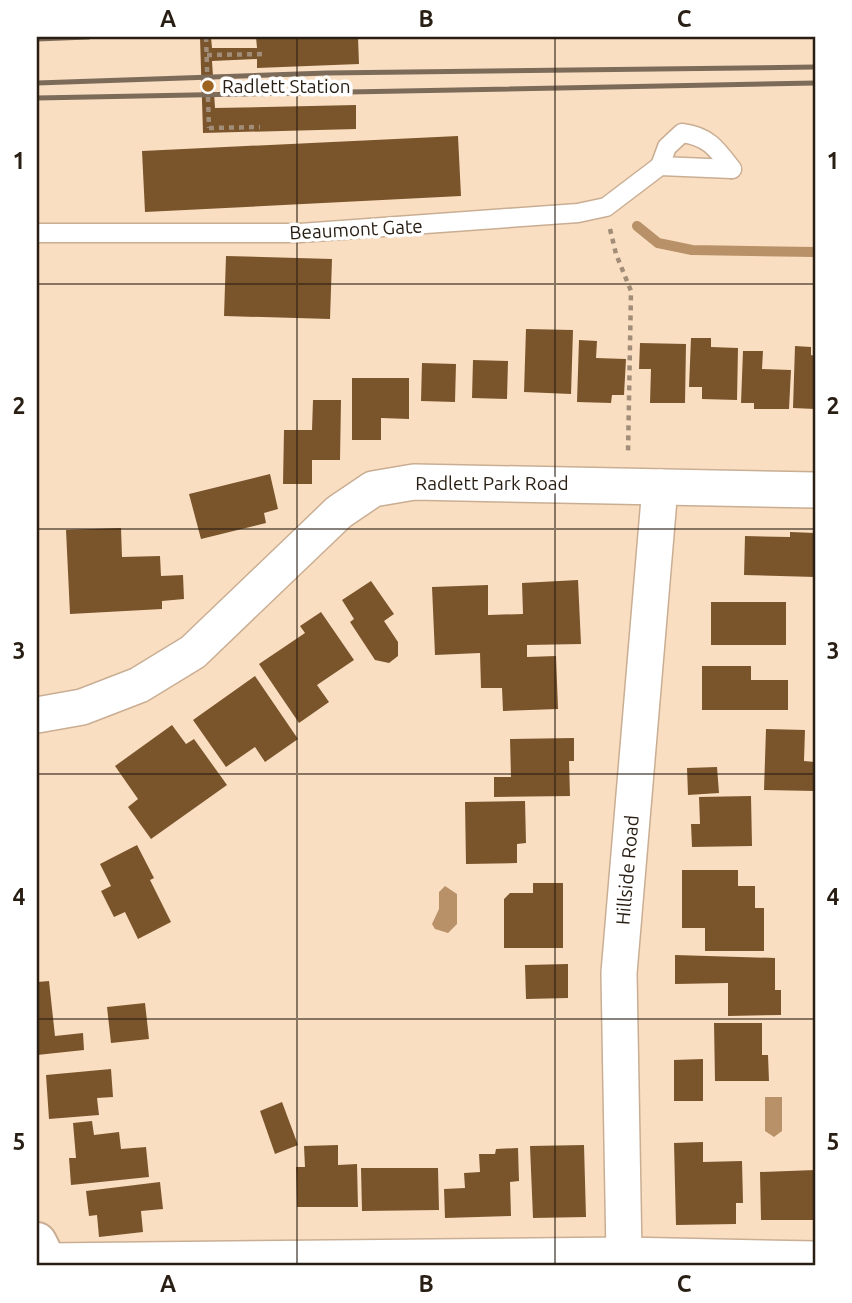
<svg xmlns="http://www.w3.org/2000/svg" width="852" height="1303" viewBox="0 0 852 1303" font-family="Ubuntu,sans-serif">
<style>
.water{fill:#b99168}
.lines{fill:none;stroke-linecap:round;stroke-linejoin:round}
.stream{stroke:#b99168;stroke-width:10}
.building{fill:#7a552c}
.service-casing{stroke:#c9ae93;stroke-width:21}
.minor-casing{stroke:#c9ae93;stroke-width:38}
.tertiary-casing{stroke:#c9ae93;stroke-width:42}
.path{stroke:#a18d78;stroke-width:4.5;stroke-dasharray:5 5;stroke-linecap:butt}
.service{stroke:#fff;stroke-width:18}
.minor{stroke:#fff;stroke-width:35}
.tertiary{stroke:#fff;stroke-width:38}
.rail{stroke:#7d6b5a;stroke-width:5}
.path-bridge{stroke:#a18d78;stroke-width:4.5;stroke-dasharray:5 5;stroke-linecap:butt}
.grid{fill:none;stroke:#281e13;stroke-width:2;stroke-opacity:0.55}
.poi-dot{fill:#9c6420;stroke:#fff;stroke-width:2.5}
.labels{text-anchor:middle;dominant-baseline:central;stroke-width:7;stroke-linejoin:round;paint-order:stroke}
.poi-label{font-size:19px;fill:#281e13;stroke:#fff;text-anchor:start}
.street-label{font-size:19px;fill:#281e13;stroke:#fff}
.neatline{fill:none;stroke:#281e13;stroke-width:2.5}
.grid-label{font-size:23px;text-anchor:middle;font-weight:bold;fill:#281e13}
</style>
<rect width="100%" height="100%" fill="#fadec2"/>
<g class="water">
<polygon points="445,886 457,894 457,924 448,933 435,929 432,924 439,909 439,892"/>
<polygon points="765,1097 782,1097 782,1131 774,1137 765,1131"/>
</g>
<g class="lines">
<polyline class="stream" points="637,226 658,243 692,250 815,252"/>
</g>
<g class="building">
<polygon points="200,37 211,37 212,48 257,48 256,37 358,37 359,64 257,68 257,59 212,61 215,108 356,105 356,129 203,133"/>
<polygon points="458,136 461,196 145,212 142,151"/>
<polygon points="226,256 332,259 330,319 224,316"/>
<polygon points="526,329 573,330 571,394 524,392"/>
<polygon points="691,338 711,338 711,347 738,348 737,400 702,399 702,387 689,387"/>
<polygon points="579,340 597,341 596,358 626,359 624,395 612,395 611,403 577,402"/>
<polygon points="640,343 686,344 685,403 650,403 651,369 639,369"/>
<polygon points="795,346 811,347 811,355 815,356 815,409 793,408"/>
<polygon points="743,351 763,351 762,369 791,370 789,409 754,409 754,403 741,403"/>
<polygon points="473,360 508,361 507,399 472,398"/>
<polygon points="422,363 456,364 455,402 421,401"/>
<polygon points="352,378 409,378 409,419 381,418 381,440 352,440"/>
<polygon points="313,400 341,400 340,460 312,460 312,484 283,484 284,430 312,430"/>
<polygon points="270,474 278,509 264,513 266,523 201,539 189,494"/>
<polygon points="121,528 122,557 160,556 161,576 183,575 184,599 162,601 162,609 70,614 66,530"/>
<polygon points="790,532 815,533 815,577 744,575 745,536 790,537"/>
<polygon points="578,580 581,644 527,645 527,657 556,656 558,709 503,711 502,688 481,688 480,653 435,655 432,587 488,585 488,615 523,614 522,583"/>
<polygon points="371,581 394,614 384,621 398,642 398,656 389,663 375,660 350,622 354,619 342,600"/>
<rect x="711" y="602" width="75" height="43"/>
<polygon points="321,612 354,660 317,685 329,702 299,723 259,664 305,633 300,626"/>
<polygon points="702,666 751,666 751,680 788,680 788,710 702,710"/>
<polygon points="255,676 298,739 265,762 255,747 226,767 193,720"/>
<polygon points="172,725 186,744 194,739 227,785 151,839 128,807 138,799 115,766"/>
<polygon points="766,729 805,730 804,761 815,762 815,791 764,790"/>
<polygon points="574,738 574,761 569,761 570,796 494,797 494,777 511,777 510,739"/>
<polygon points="717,767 719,793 688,795 687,768"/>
<polygon points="751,796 752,846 692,847 691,824 700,824 699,797"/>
<polygon points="525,801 526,843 517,844 517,863 466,864 465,802"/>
<polygon points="137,845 154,878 150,880 171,922 138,939 125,912 114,917 101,891 111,886 100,864"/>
<polygon points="682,870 738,870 738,886 755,886 755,908 764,908 764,951 705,951 705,928 682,928"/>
<polygon points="533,883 563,883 563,948 504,948 504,899 510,893 533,893"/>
<polygon points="675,955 775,958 775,990 781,990 781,1015 728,1016 728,983 675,984"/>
<polygon points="568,964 568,998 526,999 525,965"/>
<polygon points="49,981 55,1036 83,1033 84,1050 37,1055 37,982"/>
<polygon points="145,1003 149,1039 111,1043 107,1007"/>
<polygon points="714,1023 762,1023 762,1055 768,1055 769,1081 715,1081"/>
<polygon points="703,1059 703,1101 674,1101 674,1060"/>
<polygon points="111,1069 113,1097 97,1098 99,1115 49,1119 46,1075"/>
<polygon points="282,1102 298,1145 275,1154 260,1111"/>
<polygon points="92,1121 94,1135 119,1132 121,1149 146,1147 149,1177 71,1185 69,1158 76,1158 73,1123"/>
<polygon points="703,1142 703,1162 742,1161 743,1203 736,1203 736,1224 676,1225 674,1143"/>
<polygon points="338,1145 338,1165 357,1164 358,1207 297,1207 296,1167 305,1167 304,1146"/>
<polygon points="584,1145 586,1217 533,1218 530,1146"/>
<polygon points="518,1148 519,1181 510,1182 511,1216 445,1218 444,1189 465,1188 464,1173 480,1172 479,1154 495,1154 496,1149"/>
<polygon points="361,1168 438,1168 439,1210 362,1211"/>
<polygon points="815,1170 815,1220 761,1220 760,1172"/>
<polygon points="160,1182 163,1209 141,1211 143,1232 99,1237 97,1215 89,1216 86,1191"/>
</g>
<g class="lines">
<g class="service-casing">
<g id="service">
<path d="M660 166 667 147 682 133C708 136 717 149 732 169"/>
<polyline points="660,166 732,169"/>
<polyline points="37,233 300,233 578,213 606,207 660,166"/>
</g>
</g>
<g class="minor-casing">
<g id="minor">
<polyline points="37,715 82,707 139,685 193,652 339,512 373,489 414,482 815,490"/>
<polyline points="624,1255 619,973 660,487"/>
<polyline points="47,1261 624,1255 815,1259"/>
</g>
</g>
<g class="tertiary-casing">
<polyline id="tertiary" points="37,1242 49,1266"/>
</g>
<g class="path">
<polyline points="207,55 267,54"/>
<polyline points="209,128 260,127"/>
<polyline points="610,229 616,254 631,291 628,454"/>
</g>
<use href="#service" class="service"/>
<use href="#minor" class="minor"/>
<use href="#tertiary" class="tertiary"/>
<g class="rail">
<polyline points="37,39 88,37"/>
<polyline points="37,83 327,73 815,67"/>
<polyline points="37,98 815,83"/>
</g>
<polyline class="path-bridge" points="206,37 209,128"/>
</g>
<path class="grid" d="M297 37V1266M555 37V1266M37 284H815M37 529H815M37 774H815M37 1019H815"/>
<circle class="poi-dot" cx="208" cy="86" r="7"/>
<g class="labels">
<g class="poi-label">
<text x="222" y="86">Radlett Station</text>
</g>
<g class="street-label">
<text transform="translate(356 229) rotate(-3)">Beaumont Gate</text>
<text x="492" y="483">Radlett Park Road</text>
<text transform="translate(627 870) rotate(-85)">Hillside Road</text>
</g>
</g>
<rect width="852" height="1303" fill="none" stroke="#ffffff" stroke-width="77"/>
<rect x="38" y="38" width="776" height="1226" class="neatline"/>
<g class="grid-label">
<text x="168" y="27">A</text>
<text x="426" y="27">B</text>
<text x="684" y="27">C</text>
<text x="19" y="169">1</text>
<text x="833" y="169">1</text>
<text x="19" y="414">2</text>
<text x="833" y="414">2</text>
<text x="19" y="659">3</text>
<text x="833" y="659">3</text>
<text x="19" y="905">4</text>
<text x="833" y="905">4</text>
<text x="19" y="1150">5</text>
<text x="833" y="1150">5</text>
<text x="168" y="1292">A</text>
<text x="426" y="1292">B</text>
<text x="684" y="1292">C</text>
</g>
</svg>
